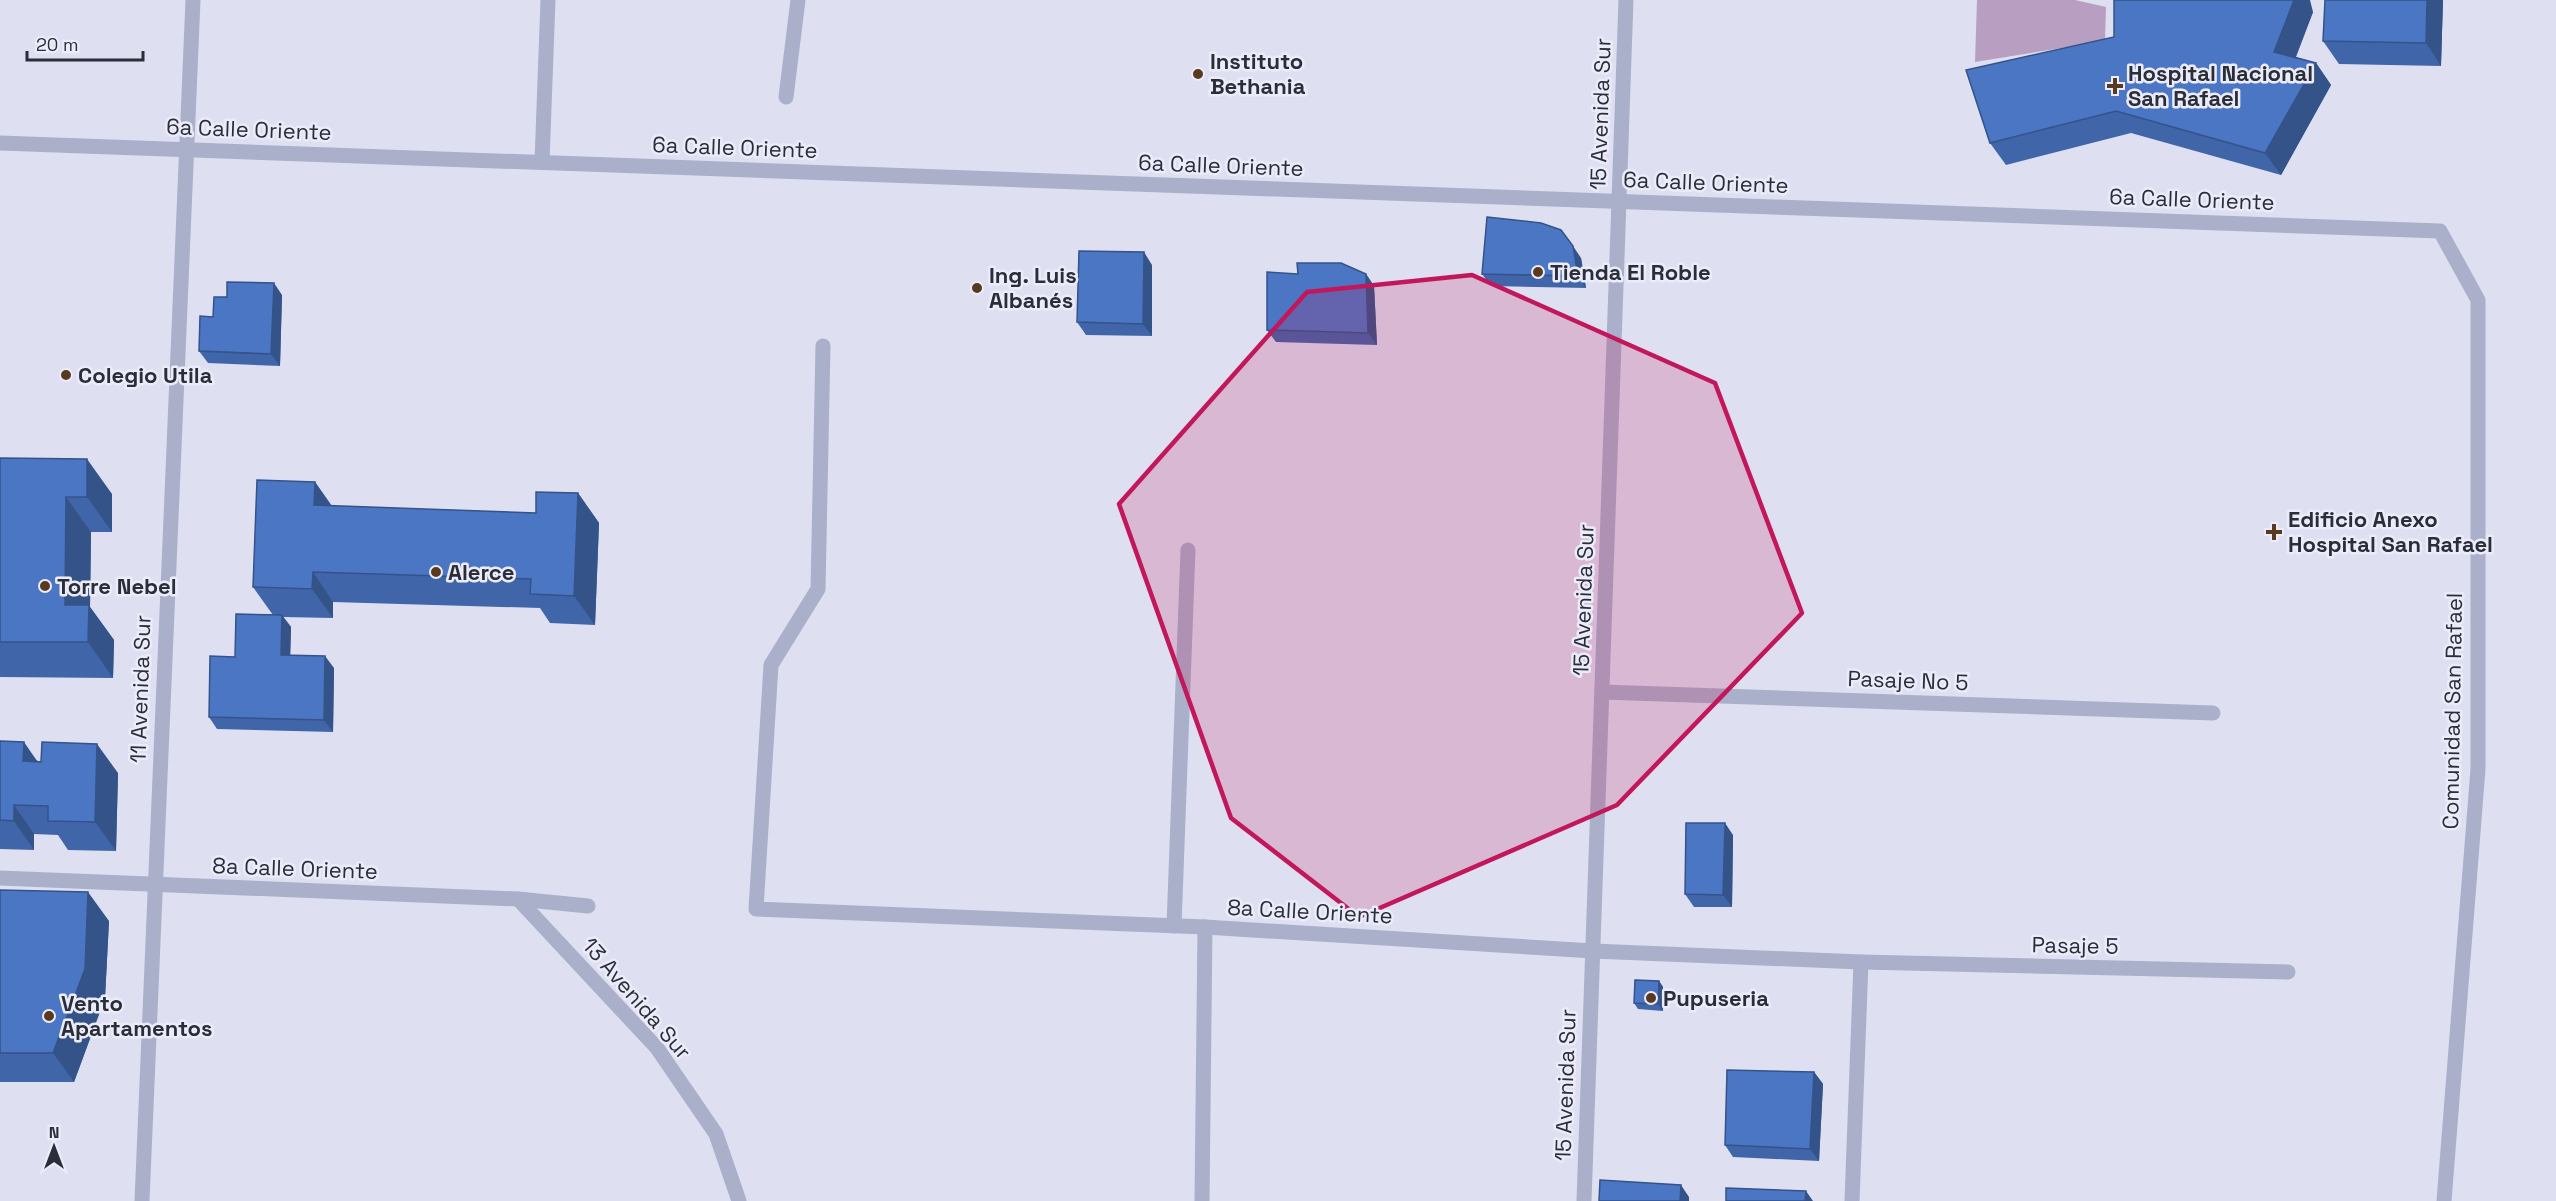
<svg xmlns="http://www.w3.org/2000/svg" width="2556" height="1201" viewBox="0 0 2556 1201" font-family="'Space Grotesk',sans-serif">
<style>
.green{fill:#b89ec1}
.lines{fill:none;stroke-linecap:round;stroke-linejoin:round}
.street{stroke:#aaafca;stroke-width:15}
.wall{fill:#4065a9}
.shaded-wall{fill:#345389}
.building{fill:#4b76c4;stroke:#345389;stroke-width:1.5}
.marked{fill:#c2185b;fill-opacity:0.2;stroke:#c2185b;stroke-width:4.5;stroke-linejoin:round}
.poi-dot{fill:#593a1f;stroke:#ebebfa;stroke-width:2}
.labels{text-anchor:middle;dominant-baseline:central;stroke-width:5;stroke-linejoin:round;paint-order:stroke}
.poi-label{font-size:22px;font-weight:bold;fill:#292e38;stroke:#ebebfa;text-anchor:start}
.street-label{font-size:22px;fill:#292e38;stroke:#ebebfa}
</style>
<rect width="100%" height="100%" fill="#dee0f2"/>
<polygon class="green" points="1977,0 2075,0 2106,7 2105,41 1975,62"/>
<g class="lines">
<g class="street">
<polyline points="786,97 798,0"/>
<polyline points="0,143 2440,231 2478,300 2478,769 2444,1201"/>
<polyline points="542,162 548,0"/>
<polyline points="823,346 818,589 771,665 756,909 1205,927 1593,951 1861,962 2288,972"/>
<polyline points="1602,692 2213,713"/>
<polyline points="0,878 518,899 588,906"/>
<polyline points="518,899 657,1048 716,1134 739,1201"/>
<polyline points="1174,926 1188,550"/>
<polyline points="142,1201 193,0"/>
<polyline points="1202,1201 1205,927"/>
<polyline points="1584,1201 1626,0"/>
<polyline points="1852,1201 1861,962"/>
</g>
</g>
<g class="wall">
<polygon points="2443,0 2441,66 2339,64 2323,41"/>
<polygon points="2313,12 2296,57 2316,63 2331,85 2281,175 2131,133 2006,165 1990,143 2114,37"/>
<polygon points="1581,258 1586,288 1491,286 1482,274"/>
<polygon points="1152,265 1152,336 1086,335 1077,322"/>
<polygon points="1298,274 1366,274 1374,286 1377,345 1276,342 1267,330"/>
<polygon points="282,295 280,366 208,363 199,351 213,317 227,297"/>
<polygon points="0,458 112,494 112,532 91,532 90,607 114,640 113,678 0,677"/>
<polygon points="315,482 332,506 536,513 578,493 599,523 595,625 550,623 540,608 333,602 333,618 283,617 291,627 290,655 334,668 333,732 217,729 209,717 235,657 273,615 253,587"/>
<polygon points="0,741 38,761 118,773 116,851 68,850 58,835 34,834 34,850 0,849"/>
<polygon points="1733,835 1732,907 1694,907 1685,894"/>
<polygon points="0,890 109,921 105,998 74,1082 0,1082"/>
<polygon points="1659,981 1663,987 1663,1011 1638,1009 1634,1003"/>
<polygon points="1814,1072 1823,1084 1819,1161 1733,1157 1725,1145"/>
</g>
<g class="shaded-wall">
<polygon points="2294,0 2310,0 2313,12 2289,74 2274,52"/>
<polygon points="2427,0 2443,0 2441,66 2426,43"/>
<polygon points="2316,63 2331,85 2281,175 2265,153"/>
<polygon points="1573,246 1581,258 1586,288 1578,276"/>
<polygon points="1144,252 1152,265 1152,336 1143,324"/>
<polygon points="1366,274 1374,286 1377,345 1368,333"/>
<polygon points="274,283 282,295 280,366 271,354"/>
<polygon points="87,459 112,494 112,532 87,497"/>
<polygon points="315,482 335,511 314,505"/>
<polygon points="578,493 599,523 595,625 574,596"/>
<polygon points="66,497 91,532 90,607 114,640 113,678 88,642 65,605"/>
<polygon points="313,572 333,602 333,618 312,589"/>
<polygon points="282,615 291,627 290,667 281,655"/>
<polygon points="325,656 334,668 333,732 324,720"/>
<polygon points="24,742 44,771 23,761"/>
<polygon points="97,744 118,773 116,851 95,822"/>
<polygon points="14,805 34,834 34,850 14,821"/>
<polygon points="1725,823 1733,835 1732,907 1723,895"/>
<polygon points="88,892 109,921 105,998 74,1082 53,1053"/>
<polygon points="1659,981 1663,987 1663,1011 1658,1004"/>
<polygon points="1814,1072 1823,1084 1819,1161 1810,1149"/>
<polygon points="1681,1185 1689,1197 1689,1201 1680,1201"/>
<polygon points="1806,1191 1813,1201 1805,1201"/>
</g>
<g class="building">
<polygon points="2114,0 2294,0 2274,52 2316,63 2265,153 2116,111 1990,143 1966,70 2114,37"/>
<polygon points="2325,0 2427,0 2426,43 2323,41"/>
<polygon points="1487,217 1541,223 1561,230 1573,246 1578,276 1482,274"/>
<polygon points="1079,251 1144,252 1143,324 1077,322"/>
<polygon points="1297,263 1341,263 1366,274 1368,333 1267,330 1267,272 1298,274"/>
<polygon points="227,282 274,283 271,354 199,351 200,316 213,317 214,297 227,297"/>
<polygon points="0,458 87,459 87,497 66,497 65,605 89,605 88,642 0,642"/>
<polygon points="257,480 315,482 314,505 536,513 536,492 578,493 574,596 530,594 531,579 313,572 312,589 253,587"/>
<polygon points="236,614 282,615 281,655 325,656 324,720 209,717 210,656 235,657"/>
<polygon points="0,741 24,742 23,761 41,762 42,742 97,744 95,822 48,821 48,806 14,805 14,821 0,820"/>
<polygon points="1686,823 1725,823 1723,895 1685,894"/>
<polygon points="0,890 88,892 85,969 53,1053 0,1053"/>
<polygon points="1635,980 1659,981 1658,1004 1634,1003"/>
<polygon points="1727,1070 1814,1072 1810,1149 1725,1145"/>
<polygon points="1600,1180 1681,1185 1680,1201 1599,1201"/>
<polygon points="1726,1188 1806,1191 1805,1201 1726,1201"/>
</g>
<path class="marked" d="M1472 275 1715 383 1802 613 1617 805 1359 917 1231 818 1119 504 1307 292Z"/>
<g class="poi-dot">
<circle cx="1198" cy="74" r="6"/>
<path d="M2112 77h6v6h6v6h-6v6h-6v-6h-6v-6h6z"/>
<circle cx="1538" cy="272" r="6"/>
<circle cx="977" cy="288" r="6"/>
<circle cx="66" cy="375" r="6"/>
<path d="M2271 523h6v6h6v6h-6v6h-6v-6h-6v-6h6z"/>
<circle cx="436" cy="572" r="6"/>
<circle cx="45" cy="586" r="6"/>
<circle cx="1651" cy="998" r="6"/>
<circle cx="49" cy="1016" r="6"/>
</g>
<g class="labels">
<g class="poi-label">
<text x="1210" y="61">Instituto<tspan x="1210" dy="25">Bethania</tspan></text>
<text x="2128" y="73">Hospital Nacional<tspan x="2128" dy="25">San Rafael</tspan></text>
<text x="1550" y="272">Tienda El Roble</text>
<text x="989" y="275">Ing. Luis<tspan x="989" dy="25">Albanés</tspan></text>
<text x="78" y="375">Colegio Utila</text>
<text x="2288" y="519">Edificio Anexo<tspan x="2288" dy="25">Hospital San Rafael</tspan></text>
<text x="448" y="572">Alerce</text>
<text x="57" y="586">Torre Nebel</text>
<text x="1663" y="998">Pupuseria</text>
<text x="61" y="1003">Vento<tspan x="61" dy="25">Apartamentos</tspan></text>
</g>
<g class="street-label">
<text transform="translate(1600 114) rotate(-88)">15 Avenida Sur</text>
<text transform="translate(249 129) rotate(2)">6a Calle Oriente</text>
<text transform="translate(735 147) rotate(2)">6a Calle Oriente</text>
<text transform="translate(1221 165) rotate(2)">6a Calle Oriente</text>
<text transform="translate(1706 182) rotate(2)">6a Calle Oriente</text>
<text transform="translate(2192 199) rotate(2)">6a Calle Oriente</text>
<text transform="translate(1583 600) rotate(-88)">15 Avenida Sur</text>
<text transform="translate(1908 680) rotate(2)">Pasaje No 5</text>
<text transform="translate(140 689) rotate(-88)">11 Avenida Sur</text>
<text transform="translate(2452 711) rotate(-89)">Comunidad San Rafael</text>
<text transform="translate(295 868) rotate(2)">8a Calle Oriente</text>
<text transform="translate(1310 911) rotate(3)">8a Calle Oriente</text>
<text transform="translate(2075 945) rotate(1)">Pasaje 5</text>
<text transform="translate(637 998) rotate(49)">13 Avenida Sur</text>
<text transform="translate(1565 1085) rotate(-88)">15 Avenida Sur</text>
</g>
</g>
<g transform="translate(54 1147)" stroke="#ebebfa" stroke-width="4.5" paint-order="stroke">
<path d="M0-4.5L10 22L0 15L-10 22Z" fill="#292e38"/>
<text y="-9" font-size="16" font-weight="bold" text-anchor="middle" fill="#292e38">N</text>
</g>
<path d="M27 51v9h116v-9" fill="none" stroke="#292e38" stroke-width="3"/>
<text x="36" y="51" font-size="18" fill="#292e38" stroke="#ebebfa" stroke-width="4.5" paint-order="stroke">20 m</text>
</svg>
